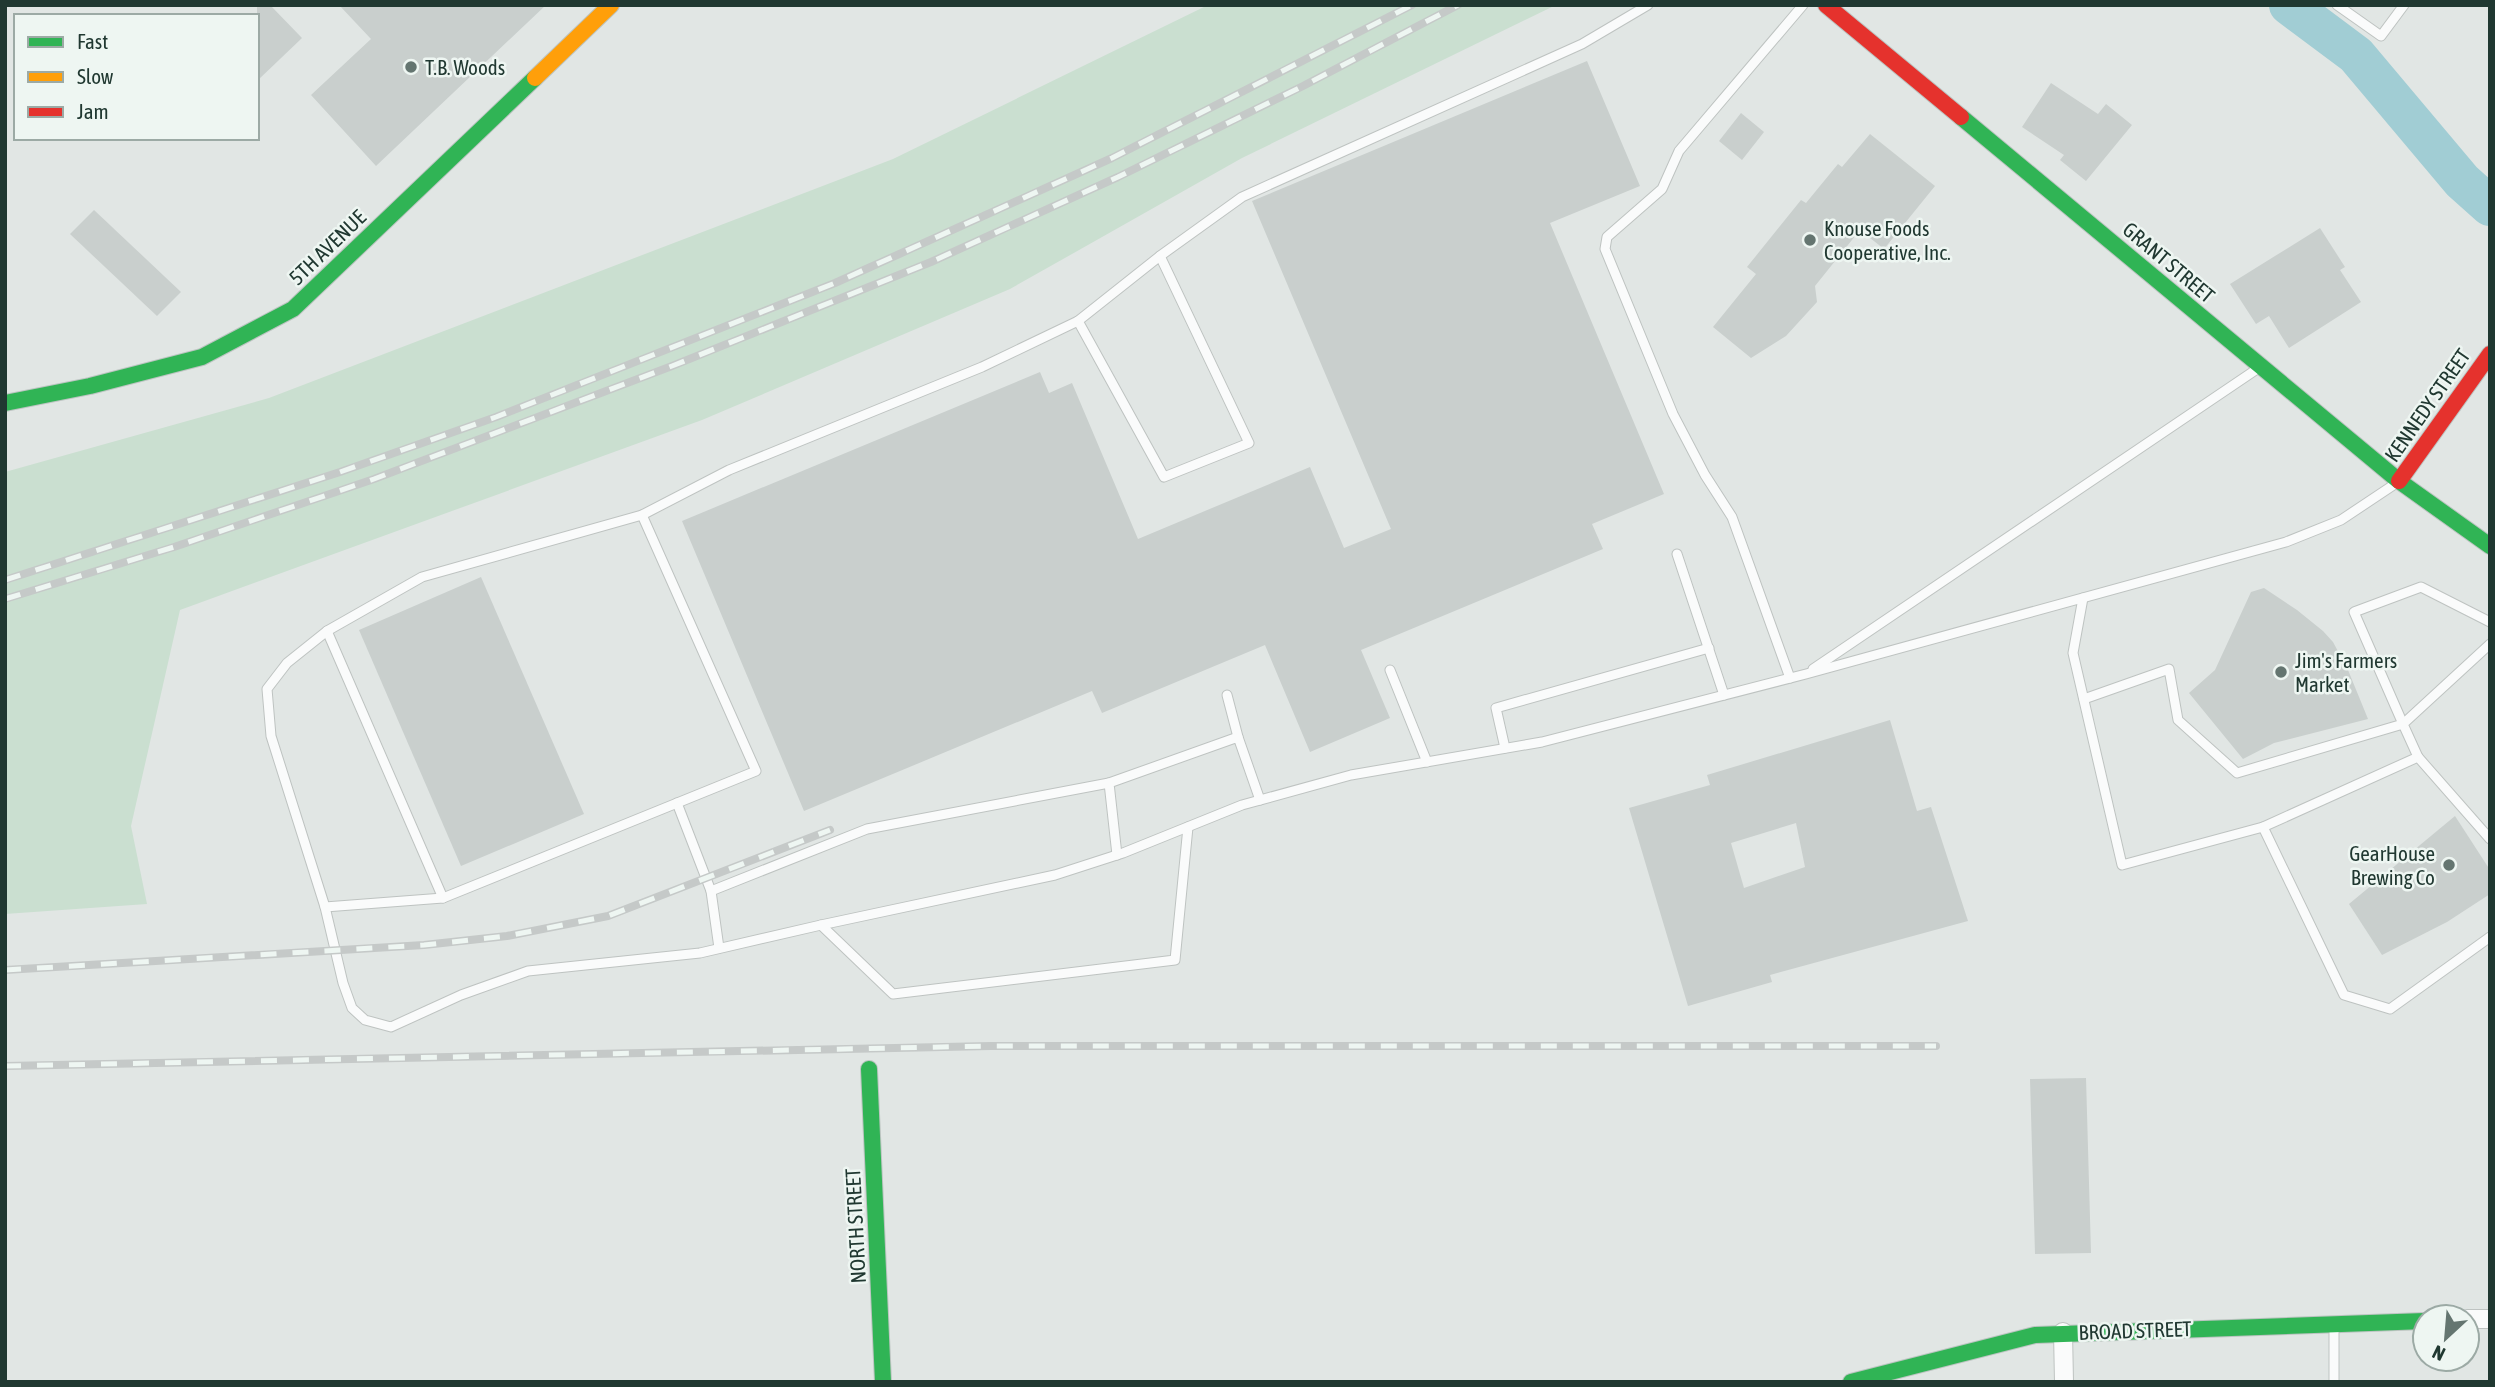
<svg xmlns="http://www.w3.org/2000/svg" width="2495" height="1387" viewBox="0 0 2495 1387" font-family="'Asap Condensed',sans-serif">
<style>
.green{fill:#cadfd0}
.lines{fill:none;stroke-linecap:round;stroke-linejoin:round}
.river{stroke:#a1cdd4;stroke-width:40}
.building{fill:#c9cfcd;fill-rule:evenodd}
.lane-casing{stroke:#bec3c1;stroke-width:11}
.street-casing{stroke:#bec3c1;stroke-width:20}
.fast-casing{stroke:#bcc4c1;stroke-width:18}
.slow-casing{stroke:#bcc4c1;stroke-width:18}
.jam-casing{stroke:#bcc4c1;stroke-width:18}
.lane{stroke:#fafbfb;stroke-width:9}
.street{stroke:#fafbfb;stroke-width:18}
.fast{stroke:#30b455;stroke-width:16}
.slow{stroke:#ff9f0a;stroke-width:16}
.jam{stroke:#e5322d;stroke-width:16}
.rail-casing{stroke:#c5c9c8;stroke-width:8}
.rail{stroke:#eef6f2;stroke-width:5;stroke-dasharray:16;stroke-linecap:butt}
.poi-dot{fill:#647570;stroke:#eef6f2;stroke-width:2.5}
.labels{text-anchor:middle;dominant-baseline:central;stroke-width:5;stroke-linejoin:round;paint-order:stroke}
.poi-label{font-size:21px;fill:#203831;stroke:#eef6f2;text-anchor:start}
.street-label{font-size:21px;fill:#203831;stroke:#eef6f2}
</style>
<rect width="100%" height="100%" fill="#e1e6e4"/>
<polygon class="green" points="1208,5 1556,5 1242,158 1010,289 702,420 180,610 131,826 147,904 5,914 5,472 269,398 893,159"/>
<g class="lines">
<polyline class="river" points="2289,5 2356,55 2462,181 2490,206"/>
</g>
<g class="building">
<polygon points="257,5 270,5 302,38 257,81"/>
<polygon points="339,5 546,5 376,166 311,95 371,39"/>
<polygon points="1587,61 1640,186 1550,223 1664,494 1592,524 1603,549 1361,650 1390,718 1310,752 1265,645 1102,713 1092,691 804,811 682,521 1040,372 1049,393 1072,383 1138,539 1310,467 1344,548 1391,529 1252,201"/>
<polygon points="2051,83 2098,114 2106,104 2132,125 2086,181 2060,160 2064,155 2022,127"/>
<polygon points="1741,113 1764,132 1742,160 1719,141"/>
<polygon points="1870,134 1935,186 1884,249 1860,230 1815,286 1817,302 1786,336 1751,358 1713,327 1756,274 1747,267 1801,200 1806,203 1838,164 1842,167"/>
<polygon points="94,210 181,292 157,316 70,234"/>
<polygon points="2320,228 2345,267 2340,270 2361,302 2289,348 2269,316 2256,324 2230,284"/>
<polygon points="481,577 584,814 461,866 359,630"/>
<polygon points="2264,588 2297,610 2323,631 2333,642 2348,670 2368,719 2274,743 2243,759 2189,693 2215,670 2251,592"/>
<path d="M1890 720 1917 811 1931 807 1968 921 1770 975 1772 982 1688 1006 1629 808 1710 785 1707 775ZM1796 823 1805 867 1744 888 1731 843Z"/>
<polygon points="2455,816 2490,870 2490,894 2447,922 2382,955 2349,904"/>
<polygon points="2086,1078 2091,1253 2035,1254 2030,1079"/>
</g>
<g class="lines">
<g class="lane-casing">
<g id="lane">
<polyline points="1648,5 1582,44 1242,197 1160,256 1078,321 982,367 729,470 642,515 422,577 327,631 287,663 267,689 271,736 325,907 343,983 352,1008 365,1020 391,1027 461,995 528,971 700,953 821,925 1055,875 1123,853 1242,805 1351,775 1542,742 1806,674 2286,542 2341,520 2398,482"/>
<polyline points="2337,5 2381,36 2404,5"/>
<polyline points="1078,321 1164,477 1249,443 1160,256"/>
<polyline points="1677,554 1724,695"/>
<polyline points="2083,598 2073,653 2122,865 2263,827"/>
<polyline points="327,631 443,898"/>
<polyline points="2490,644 2403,724 2418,757 2263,827 2344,995 2390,1009 2490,937"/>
<polyline points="1813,669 2260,367"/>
<polyline points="1390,670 1427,762"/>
<polyline points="1790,678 1732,517 1705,475 1673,414 1605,249 1607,237 1662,189 1679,151 1803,5"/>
<polyline points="1227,695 1238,737"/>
<polyline points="2084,699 2169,669 2178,720 2237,773 2403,724 2354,612 2421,587 2490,622"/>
<polyline points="1505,748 1496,708 1709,648"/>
<polyline points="2418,757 2490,839"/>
<polyline points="677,803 711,891"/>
<polyline points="1117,855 1109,783 1238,737 1260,800"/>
<polyline points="325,907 443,898 756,771 642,515"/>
<polyline points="821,925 893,994 1175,960 1188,827"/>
<polyline points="719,948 711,891 867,829 1109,783"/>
<polyline points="2334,1325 2334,1382"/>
</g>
</g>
<g class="street-casing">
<g id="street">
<polyline points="2467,1319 2490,1319"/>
<polyline points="2063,1332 2064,1382"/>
</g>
</g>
<g class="fast-casing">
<g id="fast">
<polyline points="1961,117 2399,481 2490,546"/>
<polyline points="5,403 90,386 202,357 293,309 535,78"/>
<polyline points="869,1069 883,1382"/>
<polyline points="1851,1382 2035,1335 2425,1321"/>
</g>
</g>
<g class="slow-casing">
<polyline id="slow" points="535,78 611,5"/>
</g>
<g class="jam-casing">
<g id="jam">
<polyline points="1826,5 1961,117"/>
<polyline points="2399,481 2490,354"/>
</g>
</g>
<use href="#lane" class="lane"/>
<use href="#street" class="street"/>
<use href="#fast" class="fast"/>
<use href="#slow" class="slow"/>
<use href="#jam" class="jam"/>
<g class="rail-casing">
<g id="rail">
<polyline points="5,580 340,472 496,417 835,283 1112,158 1412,5"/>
<polyline points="5,599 174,547 374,479 672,366 931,262 1118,177 1303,86 1458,5"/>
<polyline points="5,970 424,945 507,936 608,916 830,830"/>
<polyline points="5,1066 991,1046 1936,1046"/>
</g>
</g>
<use href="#rail" class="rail"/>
</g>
<g class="poi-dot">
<circle cx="411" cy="67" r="7"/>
<circle cx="1810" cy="240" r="7"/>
<circle cx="2281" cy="672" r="7"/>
<circle cx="2449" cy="865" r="7"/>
</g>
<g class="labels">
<g class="poi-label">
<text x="425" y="67">T.B. Woods</text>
<text x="1824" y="228">Knouse Foods<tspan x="1824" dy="24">Cooperative, Inc.</tspan></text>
<text x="2295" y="660">Jim's Farmers<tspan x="2295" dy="24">Market</tspan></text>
<text x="2435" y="853" text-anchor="end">GearHouse<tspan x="2435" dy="24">Brewing Co</tspan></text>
</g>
<g class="street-label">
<text transform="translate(327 247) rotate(-44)">5TH AVENUE</text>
<text transform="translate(2169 262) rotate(40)">GRANT STREET</text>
<text transform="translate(2427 405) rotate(-55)">KENNEDY STREET</text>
<text transform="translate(855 1226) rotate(-93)">NORTH STREET</text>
<text transform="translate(2135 1330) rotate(-2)">BROAD STREET</text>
</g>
</g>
<rect width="2495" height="1387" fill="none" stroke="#203831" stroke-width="14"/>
<rect x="14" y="14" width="245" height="126" fill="#eef6f2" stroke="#9caaa5" stroke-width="2"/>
<rect x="28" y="37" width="35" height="10" fill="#30b455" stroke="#9caaa5" stroke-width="2"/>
<text x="77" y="49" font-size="21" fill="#203831">Fast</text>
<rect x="28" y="72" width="35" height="10" fill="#ff9f0a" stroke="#9caaa5" stroke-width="2"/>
<text x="77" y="84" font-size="21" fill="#203831">Slow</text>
<rect x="28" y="107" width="35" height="10" fill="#e5322d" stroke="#9caaa5" stroke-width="2"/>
<text x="77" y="119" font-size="21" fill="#203831">Jam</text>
<g transform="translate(2446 1338) rotate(206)"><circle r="33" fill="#eef6f2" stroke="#9caaa5" stroke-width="2"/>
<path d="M0-5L12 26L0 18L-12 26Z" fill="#647570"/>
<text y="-10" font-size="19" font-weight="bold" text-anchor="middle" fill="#203831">N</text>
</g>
</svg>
